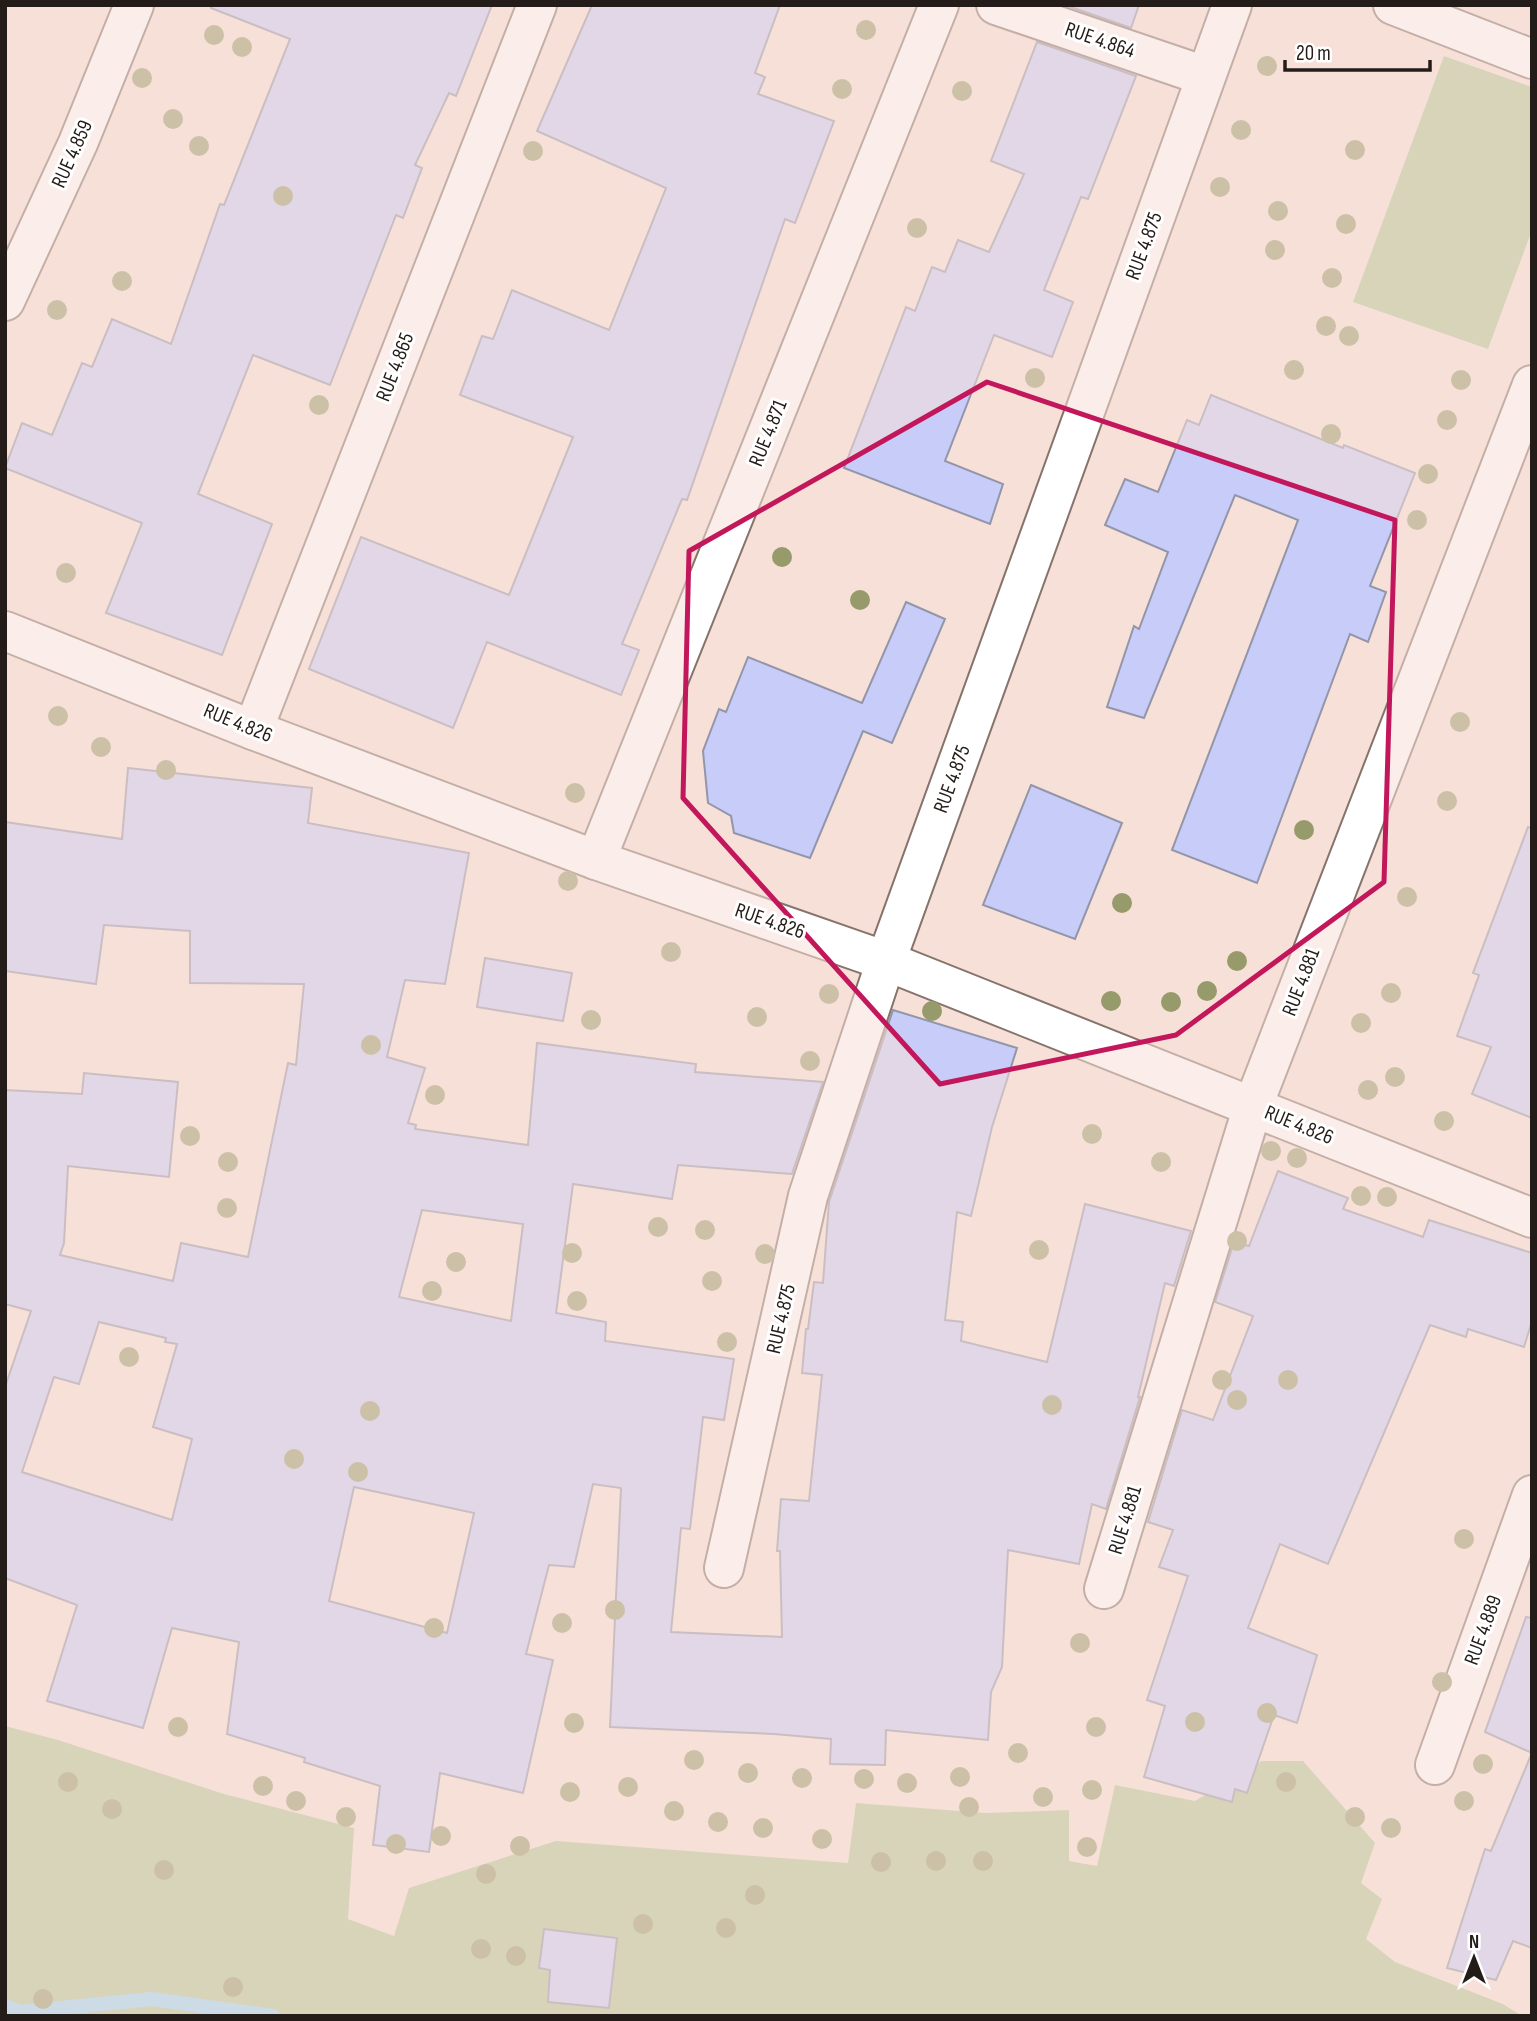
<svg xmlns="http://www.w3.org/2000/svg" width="1537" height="2021" viewBox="0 0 1537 2021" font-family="'Sofia Sans Condensed',sans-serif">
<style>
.green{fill:#b2c695}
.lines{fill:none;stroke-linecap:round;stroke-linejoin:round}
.stream{stroke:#9ad5f7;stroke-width:14}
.building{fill:#c7ccf8;stroke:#9395a8;stroke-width:2;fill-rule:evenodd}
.street-casing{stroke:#86736b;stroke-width:42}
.street{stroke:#fff;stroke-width:38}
.tree{fill:#979a6a}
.marked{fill:none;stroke:#c2185b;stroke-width:5;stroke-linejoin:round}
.labels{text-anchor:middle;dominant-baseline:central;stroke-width:6;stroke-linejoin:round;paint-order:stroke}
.street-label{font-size:21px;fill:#241c19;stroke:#fff}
</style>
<rect width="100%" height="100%" fill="#f7e0d8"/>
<g class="green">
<polygon points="1444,56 1532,87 1532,230 1488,349 1353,302"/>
<polygon points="5,1726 58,1740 224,1794 354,1828 348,1919 394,1936 409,1888 556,1841 848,1863 856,1803 985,1813 1069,1810 1069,1861 1097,1866 1115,1785 1195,1801 1262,1761 1303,1761 1375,1843 1361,1883 1382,1899 1366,1939 1395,1962 1503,2004 1522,2016 5,2016"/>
</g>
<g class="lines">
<polyline class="stream" points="5,2006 20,2012 152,1999 273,2016"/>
</g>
<g class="building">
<polygon points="211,5 492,5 456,96 449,93 415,165 422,168 403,218 396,215 330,385 253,355 198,494 272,524 222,655 106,613 142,523 5,468 22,423 52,435 82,363 92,367 112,319 171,344 220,204 224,205 290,39 211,8"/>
<polygon points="592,5 780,5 755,73 765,77 758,94 834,121 795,223 785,219 687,500 682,499 622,644 639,650 621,695 487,642 453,728 309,669 361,537 509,595 573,437 460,395 482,336 493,339 512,290 609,330 666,188 537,131"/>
<polygon points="1065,5 1139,5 1131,28"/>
<polygon points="1037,42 1136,76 1088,199 1081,197 1044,290 1073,302 1052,357 994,335 945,461 1003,484 990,524 844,468 906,307 915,311 932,267 945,272 958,240 989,252 1024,174 991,161"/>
<polygon points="1211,395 1343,448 1344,445 1415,473 1370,586 1386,592 1368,642 1350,634 1257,883 1172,850 1298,520 1235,495 1144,718 1107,707 1134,626 1139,629 1168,552 1105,525 1125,479 1158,492 1187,420 1199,425"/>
<polygon points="906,602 945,619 892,743 863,731 810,858 734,833 731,816 708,803 703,751 719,709 726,712 748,657 862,703"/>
<path d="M128 768 312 788 308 823 469 853 445 984 405 980 387 1057 425 1068 408 1123 416 1125 415 1129 528 1145 537 1043 696 1064 695 1072 823 1082 792 1174 678 1165 672 1199 573 1184 556 1313 606 1322 605 1341 734 1359 724 1420 703 1417 690 1529 681 1528 671 1632 782 1637 780 1551H777L781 1499 809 1501 822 1375 802 1373 806 1329H808L814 1282 823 1283 829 1202 893 1010 1017 1048 992 1127 971 1216 957 1212 945 1320 963 1322 961 1341 1047 1362 1085 1204 1191 1231 1174 1286 1165 1283 1138 1397H1140L1106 1509 1092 1504 1079 1564 1008 1550 1002 1667 991 1692 988 1740 886 1730 885 1765 830 1764 831 1739 774 1734 610 1727 621 1488 593 1484 574 1567 549 1565 526 1654 553 1660 523 1793 440 1773 429 1852 373 1845 380 1786 304 1762 305 1758 227 1734 239 1642 172 1628 143 1728 47 1701 77 1605 5 1578V1387L31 1311 5 1304V1090L82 1094 84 1073 178 1082 169 1177 68 1166 64 1243 60 1255 173 1281 181 1243 248 1257 288 1063 296 1065 304 984 190 983V931L104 925 96 984 5 971V822L122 839ZM422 1210 523 1224 511 1321 399 1297ZM99 1322 166 1338 165 1342 177 1344 153 1427 192 1439 172 1520 22 1472 54 1377 79 1384ZM354 1487 474 1513 447 1633 329 1601Z"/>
<polygon points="1031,785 1122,823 1075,939 983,905"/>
<polygon points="1528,827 1532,828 1532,1118 1472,1094 1491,1047 1457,1036 1479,975 1473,973"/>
<polygon points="485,958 572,973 563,1021 477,1007"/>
<polygon points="1278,1171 1348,1198 1343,1209 1423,1237 1429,1220 1532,1253 1532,1321 1524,1347 1468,1329 1466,1337 1430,1325 1328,1564 1280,1544 1248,1628 1317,1655 1297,1723 1274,1715 1247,1793 1235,1789 1232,1802 1144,1777 1165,1706 1147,1700 1188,1576 1159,1567 1173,1530 1148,1522 1182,1410 1213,1420 1253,1316 1215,1302 1234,1242 1249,1246"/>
<polygon points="1526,1617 1532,1618 1532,1753 1485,1732"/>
<polygon points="1531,1755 1532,1948 1513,1941 1496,1980 1447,1968 1485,1849 1491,1851"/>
<polygon points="544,1929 617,1938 609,2008 548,2002 550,1970 539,1968"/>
</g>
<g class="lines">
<g class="street-casing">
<g id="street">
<polyline points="996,5 1205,76"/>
<polyline points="1393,5 1532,59"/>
<polyline points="5,301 78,143 134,5"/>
<polyline points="5,631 253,730 596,860 886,961 1532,1218"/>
<polyline points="253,730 537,5"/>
<polyline points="596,860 939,5"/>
<polyline points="724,1568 808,1196 886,961 1232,5"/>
<polyline points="1104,1589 1253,1106 1532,385"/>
<polyline points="1435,1765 1532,1495"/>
</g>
</g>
<use href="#street" class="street"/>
</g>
<g class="tree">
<circle cx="866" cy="30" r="10"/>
<circle cx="214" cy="35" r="10"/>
<circle cx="242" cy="47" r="10"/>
<circle cx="1267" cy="66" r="10"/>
<circle cx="142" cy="78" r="10"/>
<circle cx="842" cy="89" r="10"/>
<circle cx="962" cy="91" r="10"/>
<circle cx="173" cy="119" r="10"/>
<circle cx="1241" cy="130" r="10"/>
<circle cx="199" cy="146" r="10"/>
<circle cx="1355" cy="150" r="10"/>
<circle cx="533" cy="151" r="10"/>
<circle cx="1220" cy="187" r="10"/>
<circle cx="283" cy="196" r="10"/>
<circle cx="1278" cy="211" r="10"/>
<circle cx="1346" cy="224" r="10"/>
<circle cx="917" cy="228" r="10"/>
<circle cx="1275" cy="250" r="10"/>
<circle cx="1332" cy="278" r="10"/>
<circle cx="122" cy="281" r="10"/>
<circle cx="57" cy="310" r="10"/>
<circle cx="1326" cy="326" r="10"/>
<circle cx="1349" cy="336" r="10"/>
<circle cx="1294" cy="370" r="10"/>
<circle cx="1035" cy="378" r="10"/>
<circle cx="1461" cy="380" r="10"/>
<circle cx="319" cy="405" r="10"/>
<circle cx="1447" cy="420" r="10"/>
<circle cx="1331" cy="434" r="10"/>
<circle cx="1428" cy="474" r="10"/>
<circle cx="1417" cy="520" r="10"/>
<circle cx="782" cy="557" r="10"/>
<circle cx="66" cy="573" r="10"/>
<circle cx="860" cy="600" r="10"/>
<circle cx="58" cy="716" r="10"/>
<circle cx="1460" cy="722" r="10"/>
<circle cx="101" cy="747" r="10"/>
<circle cx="166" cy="770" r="10"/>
<circle cx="575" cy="793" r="10"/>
<circle cx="1447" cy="801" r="10"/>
<circle cx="1304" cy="830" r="10"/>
<circle cx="568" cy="881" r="10"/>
<circle cx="1407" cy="897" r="10"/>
<circle cx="1122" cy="903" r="10"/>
<circle cx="671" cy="952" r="10"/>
<circle cx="1237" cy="961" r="10"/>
<circle cx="1207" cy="991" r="10"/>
<circle cx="1391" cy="993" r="10"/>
<circle cx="829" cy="994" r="10"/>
<circle cx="1111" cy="1001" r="10"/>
<circle cx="1171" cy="1002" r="10"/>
<circle cx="932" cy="1011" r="10"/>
<circle cx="757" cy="1017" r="10"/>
<circle cx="591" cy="1020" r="10"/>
<circle cx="1361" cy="1023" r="10"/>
<circle cx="371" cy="1045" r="10"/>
<circle cx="810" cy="1061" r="10"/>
<circle cx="1395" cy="1077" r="10"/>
<circle cx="1368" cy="1090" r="10"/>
<circle cx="435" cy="1095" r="10"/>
<circle cx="1444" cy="1121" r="10"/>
<circle cx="1092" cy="1134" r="10"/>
<circle cx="190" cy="1136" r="10"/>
<circle cx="1271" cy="1151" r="10"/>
<circle cx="1297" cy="1158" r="10"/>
<circle cx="228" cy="1162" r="10"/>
<circle cx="1161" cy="1162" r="10"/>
<circle cx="1361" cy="1196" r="10"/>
<circle cx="1387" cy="1197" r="10"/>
<circle cx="227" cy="1208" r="10"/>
<circle cx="658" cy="1227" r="10"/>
<circle cx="705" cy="1230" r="10"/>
<circle cx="1237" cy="1241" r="10"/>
<circle cx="1039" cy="1250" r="10"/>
<circle cx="572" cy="1253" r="10"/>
<circle cx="765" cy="1254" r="10"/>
<circle cx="456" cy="1262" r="10"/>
<circle cx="712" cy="1281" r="10"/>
<circle cx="432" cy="1291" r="10"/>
<circle cx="577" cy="1301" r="10"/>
<circle cx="727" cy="1342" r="10"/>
<circle cx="129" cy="1357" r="10"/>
<circle cx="1222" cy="1380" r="10"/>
<circle cx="1288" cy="1380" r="10"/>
<circle cx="1237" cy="1400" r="10"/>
<circle cx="1052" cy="1405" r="10"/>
<circle cx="370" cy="1411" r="10"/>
<circle cx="294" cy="1459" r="10"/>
<circle cx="358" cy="1472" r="10"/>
<circle cx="1464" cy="1539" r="10"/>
<circle cx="615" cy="1610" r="10"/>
<circle cx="562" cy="1623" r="10"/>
<circle cx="434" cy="1628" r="10"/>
<circle cx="1080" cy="1643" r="10"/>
<circle cx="1442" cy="1682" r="10"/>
<circle cx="1267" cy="1713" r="10"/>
<circle cx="1195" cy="1722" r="10"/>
<circle cx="574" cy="1723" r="10"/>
<circle cx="178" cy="1727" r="10"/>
<circle cx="1096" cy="1727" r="10"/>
<circle cx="1018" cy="1753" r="10"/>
<circle cx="694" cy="1760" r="10"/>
<circle cx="1483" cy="1764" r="10"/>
<circle cx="748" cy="1773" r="10"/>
<circle cx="960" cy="1777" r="10"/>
<circle cx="802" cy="1778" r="10"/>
<circle cx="864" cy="1779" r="10"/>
<circle cx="68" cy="1782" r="10"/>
<circle cx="1286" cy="1782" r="10"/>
<circle cx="907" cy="1783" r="10"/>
<circle cx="263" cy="1786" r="10"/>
<circle cx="628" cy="1787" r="10"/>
<circle cx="1092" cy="1790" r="10"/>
<circle cx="570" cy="1792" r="10"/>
<circle cx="1043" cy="1797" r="10"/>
<circle cx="296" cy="1801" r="10"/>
<circle cx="1464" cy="1801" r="10"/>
<circle cx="969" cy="1807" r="10"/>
<circle cx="112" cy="1809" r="10"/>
<circle cx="674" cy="1811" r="10"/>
<circle cx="346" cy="1817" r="10"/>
<circle cx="1355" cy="1817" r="10"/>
<circle cx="718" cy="1822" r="10"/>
<circle cx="763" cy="1828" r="10"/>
<circle cx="1391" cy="1828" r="10"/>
<circle cx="441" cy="1836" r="10"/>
<circle cx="822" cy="1839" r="10"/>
<circle cx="396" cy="1844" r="10"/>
<circle cx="520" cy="1846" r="10"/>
<circle cx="1087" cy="1847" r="10"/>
<circle cx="936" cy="1861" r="10"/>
<circle cx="983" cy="1861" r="10"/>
<circle cx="881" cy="1862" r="10"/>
<circle cx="164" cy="1870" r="10"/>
<circle cx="486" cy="1874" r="10"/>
<circle cx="755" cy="1895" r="10"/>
<circle cx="643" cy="1924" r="10"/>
<circle cx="726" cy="1928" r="10"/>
<circle cx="481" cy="1949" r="10"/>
<circle cx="516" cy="1956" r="10"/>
<circle cx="233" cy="1987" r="10"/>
<circle cx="43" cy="1999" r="10"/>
</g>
<path d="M0 0H1537V2021H0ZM987 382 1395 520 1384 882 1176 1035 940 1084 683 798 689 551Z" fill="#f7e0d8" fill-opacity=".55" fill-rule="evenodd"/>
<path class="marked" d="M987 382 1395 520 1384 882 1176 1035 940 1084 683 798 689 551Z"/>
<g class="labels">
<g class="street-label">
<text transform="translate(1100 40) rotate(19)">RUE 4.864</text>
<text transform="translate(72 154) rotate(-66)">RUE 4.859</text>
<text transform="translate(1144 246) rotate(-70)">RUE 4.875</text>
<text transform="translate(395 367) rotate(-69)">RUE 4.865</text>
<text transform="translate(768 433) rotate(-68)">RUE 4.871</text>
<text transform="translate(238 723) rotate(22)">RUE 4.826</text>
<text transform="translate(952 779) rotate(-70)">RUE 4.875</text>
<text transform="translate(770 921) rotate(19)">RUE 4.826</text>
<text transform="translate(1301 982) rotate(-69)">RUE 4.881</text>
<text transform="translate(1299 1125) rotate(22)">RUE 4.826</text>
<text transform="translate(781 1319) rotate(-77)">RUE 4.875</text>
<text transform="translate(1125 1520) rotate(-73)">RUE 4.881</text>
<text transform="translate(1483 1630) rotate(-70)">RUE 4.889</text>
</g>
</g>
<rect width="1537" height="2021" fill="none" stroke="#241c19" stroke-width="14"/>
<g transform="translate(1474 1958)" stroke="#ffffff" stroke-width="5" paint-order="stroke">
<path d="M0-5L12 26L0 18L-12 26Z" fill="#241c19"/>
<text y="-10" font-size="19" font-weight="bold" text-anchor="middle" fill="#241c19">N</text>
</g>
<path d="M1285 60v10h145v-10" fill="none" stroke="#241c19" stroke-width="3.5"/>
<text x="1296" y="60" font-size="21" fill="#241c19" stroke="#ffffff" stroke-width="5" paint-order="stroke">20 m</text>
</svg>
